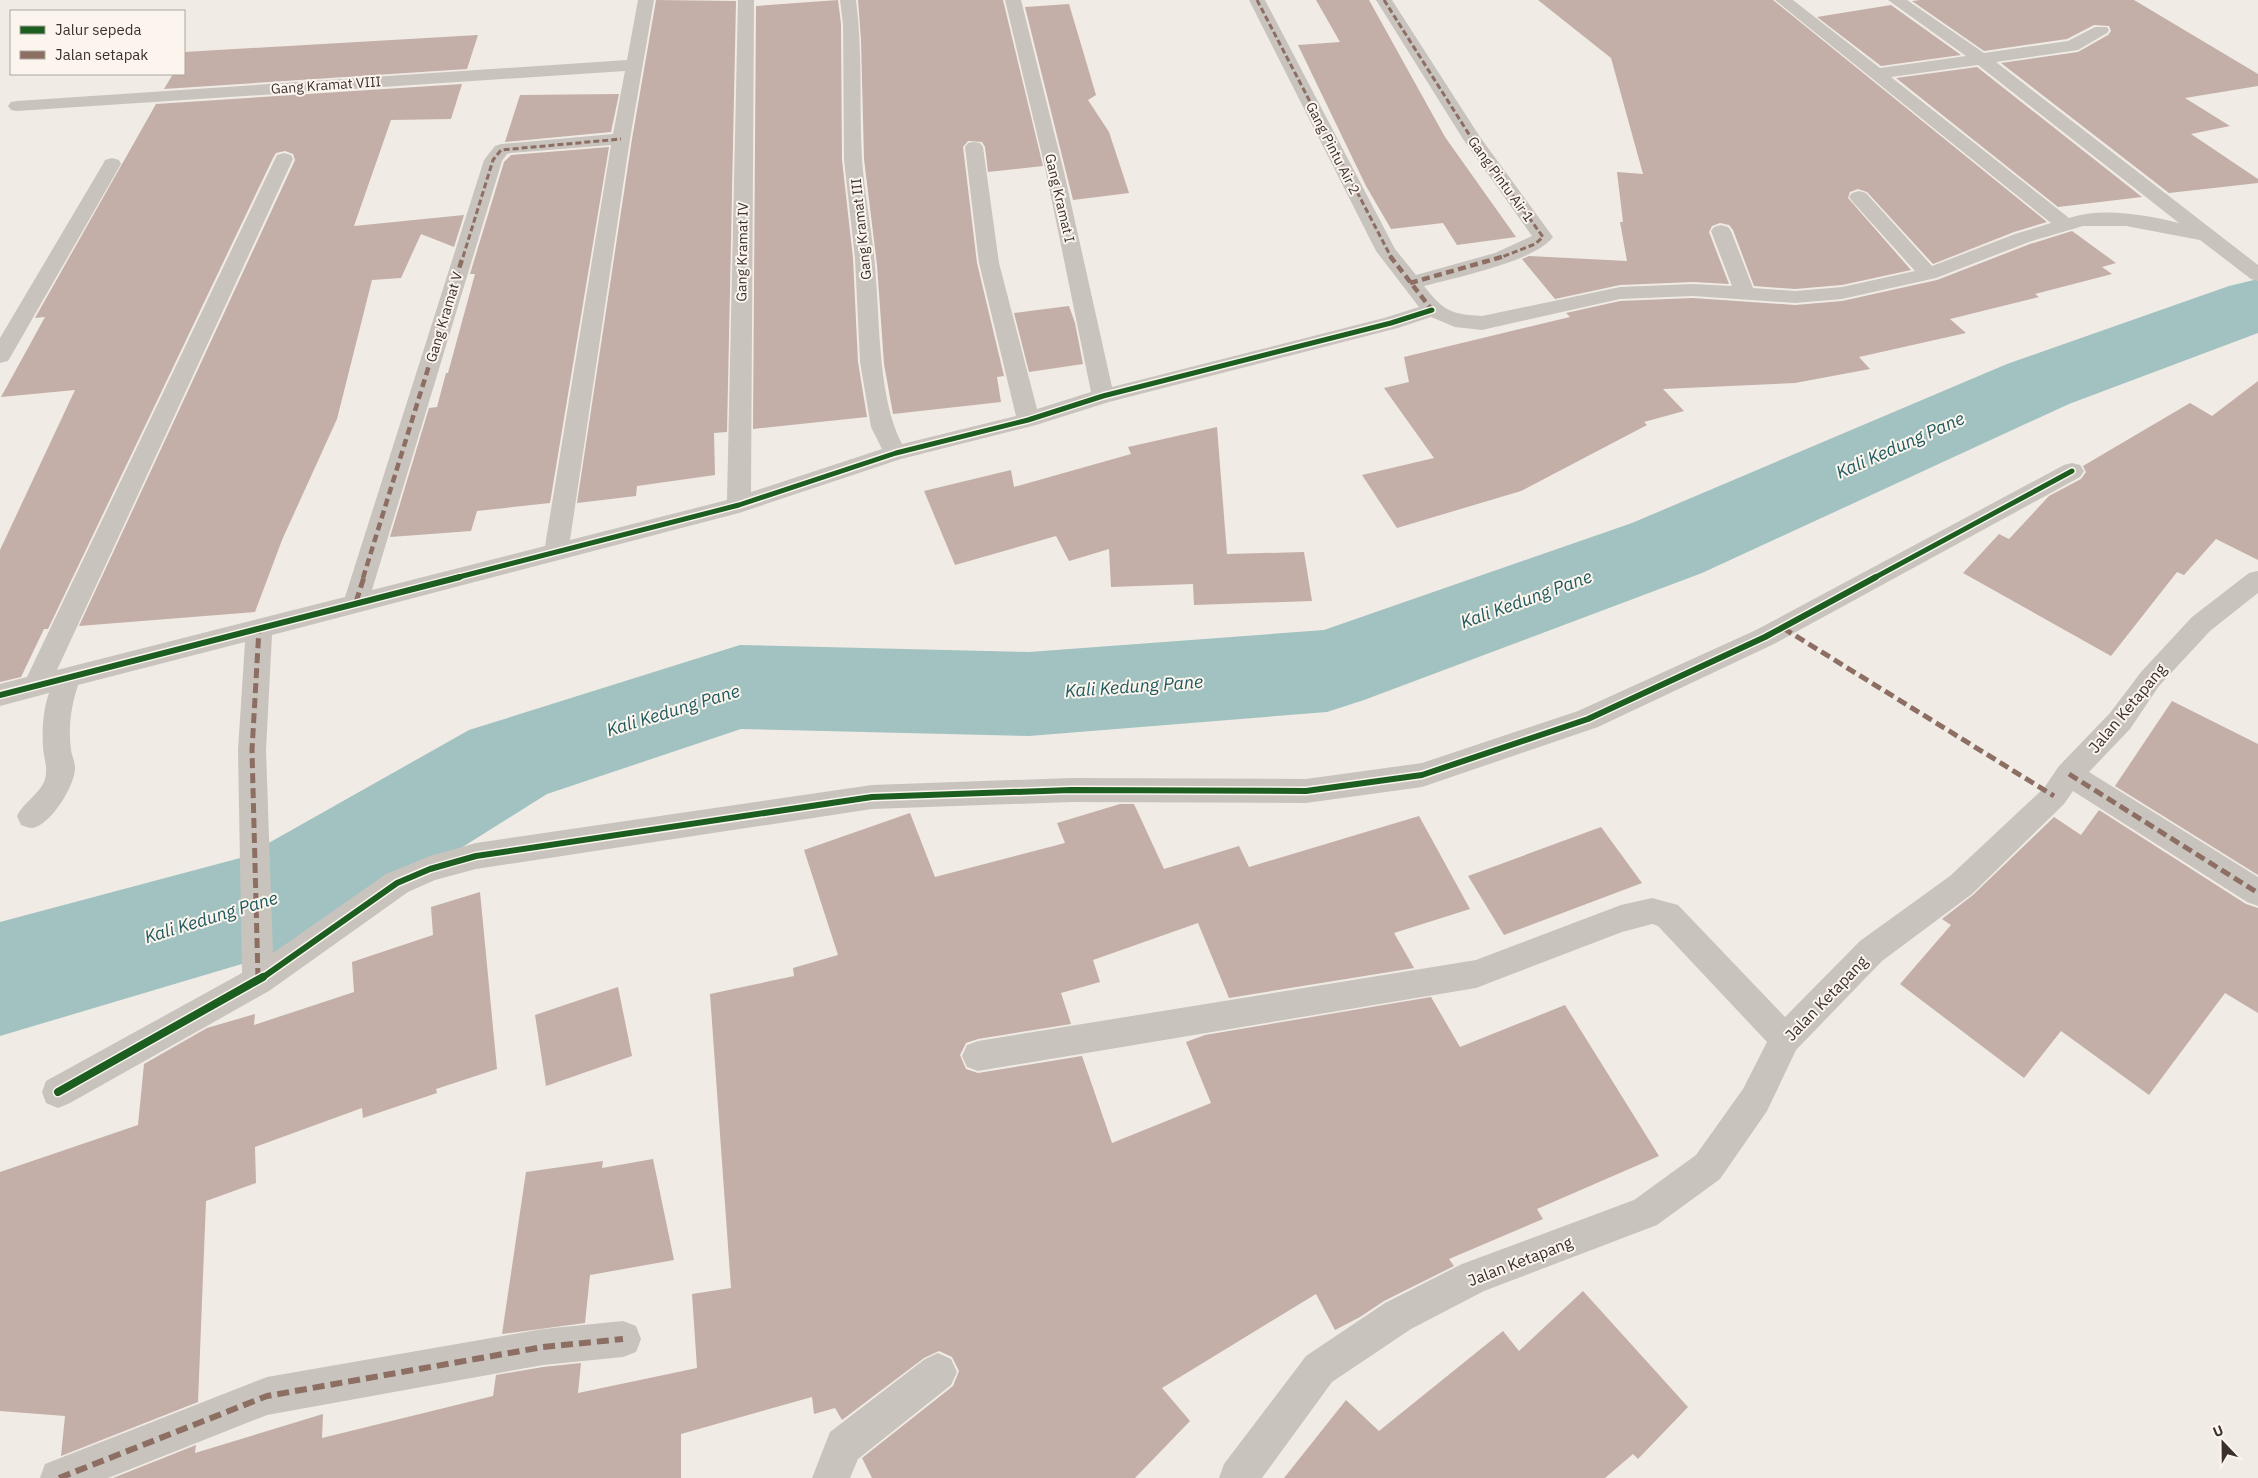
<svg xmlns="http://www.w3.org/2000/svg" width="2258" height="1478" viewBox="0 0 2258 1478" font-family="'IBM Plex Sans',sans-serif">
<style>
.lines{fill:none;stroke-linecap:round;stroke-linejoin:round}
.river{fill:#a1c2c1;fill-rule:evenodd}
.building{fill:#c3afa7}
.minor{fill:#c9c3be;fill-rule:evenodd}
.quiet-far3{stroke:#8d6e63;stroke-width:3;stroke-dasharray:6 3;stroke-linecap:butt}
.quiet-far2{stroke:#8d6e63;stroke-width:4.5;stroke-dasharray:8 4.5;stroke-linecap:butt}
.quiet-far1{stroke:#8d6e63;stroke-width:5;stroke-dasharray:10 5;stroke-linecap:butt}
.quiet{stroke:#8d6e63;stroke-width:6;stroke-dasharray:12 6;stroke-linecap:butt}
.cycleway-far2-casing{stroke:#fbf5ee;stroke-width:8}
.cycleway-far1-casing{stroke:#fbf5ee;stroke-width:9}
.cycleway-casing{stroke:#fbf5ee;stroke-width:11}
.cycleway-far2{stroke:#1b5e20;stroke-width:5}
.cycleway-far1{stroke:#1b5e20;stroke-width:6}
.cycleway{stroke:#1b5e20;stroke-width:8}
.labels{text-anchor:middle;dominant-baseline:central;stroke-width:4;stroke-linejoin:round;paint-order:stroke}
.far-street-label{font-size:14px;fill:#3b302b;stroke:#fbf5ee}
.street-label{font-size:16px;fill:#3b302b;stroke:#fbf5ee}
.water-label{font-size:18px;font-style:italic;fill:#1f5a5e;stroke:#fbf5ee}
</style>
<rect width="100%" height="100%" fill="#f0ebe5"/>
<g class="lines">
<polygon class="river" points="2258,279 2258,333 2069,404 1702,573 1364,700 1327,712 1029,736 741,729 547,794 314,940 272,955 0,1036 0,922 244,857 469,730 740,645 1029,652 1324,630 1632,523 2007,364 2229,286"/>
</g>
<g class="building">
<polygon points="656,0 736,1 727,432 714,433 715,475 637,486 636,496 577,503 632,139"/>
<polygon points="838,0 841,24 842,160 853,258 858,362 867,417 753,429 756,6"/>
<polygon points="858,0 1003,0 1043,166 988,172 985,147 982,142 968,141 963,147 977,263 1004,376 997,377 1001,402 893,414 884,364 877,265 864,159 861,40"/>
<polygon points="1316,0 1369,0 1445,137 1516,237 1457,245 1443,223 1391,229 1366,186 1298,45 1340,42"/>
<polygon points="1538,0 1773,0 2047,222 2014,232 1933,264 1867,192 1858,189 1850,192 1848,198 1911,270 1842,285 1795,289 1754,286 1733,230 1729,225 1720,223 1712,226 1709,232 1729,284 1693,282 1620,285 1555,299 1522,259 1529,256 1627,261 1620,222 1623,222 1617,172 1643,174 1611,58"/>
<polygon points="1920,0 2134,0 2258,74 2258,86 2185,98 2230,126 2191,134 2258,179 2258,183 2169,193 2001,63 2078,52 2108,35 2111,31 2109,26 2094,25 2067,39 1984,51 1912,1"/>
<polygon points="1069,4 1096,95 1088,100 1109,132 1129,193 1073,200 1025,7"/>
<polygon points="1891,5 1961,55 1881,66 1817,17"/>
<polygon points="478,35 467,69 164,89 173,74 184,74 184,52"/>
<polygon points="1977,67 2142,197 2058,207 1896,78"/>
<polygon points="462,84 451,119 391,120 354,226 464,215 454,247 421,234 401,278 372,280 337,419 282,540 255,612 79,626 295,160 293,154 285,151 276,153 273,158 48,629 44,629 21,677 0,682 0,550 75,390 1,397 45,317 35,318 156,104"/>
<polygon points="619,94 611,132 505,142 520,95"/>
<polygon points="609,147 550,503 477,511 471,531 390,537 429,408 437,407 446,373 448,373 475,274 470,274 504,162 511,155"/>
<polygon points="2072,231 2116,263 2102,267 2112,274 2035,294 2039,297 1950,319 1966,333 1859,357 1870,369 1795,383 1663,389 1684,411 1644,422 1647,425 1521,491 1397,528 1362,475 1434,458 1384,388 1409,382 1404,357 1570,317 1566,313 1620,301 1693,298 1795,305 1842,301 1937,280 2030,244"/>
<polygon points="1069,306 1075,323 1083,364 1029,372 1014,313"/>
<polygon points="2258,381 2258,560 2216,539 2184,575 2177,572 2111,656 1963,573 1999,534 2009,539 2049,496 2081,479 2086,472 2083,466 2190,403 2212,416"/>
<polygon points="1217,427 1227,554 1304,552 1312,601 1194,605 1193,584 1111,587 1109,549 1069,561 1056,536 955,565 924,491 1011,470 1014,487 1131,454 1128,447"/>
<polygon points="2172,701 2258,744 2258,875 2115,786"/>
<polygon points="1120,804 1134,804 1164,869 1239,846 1249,867 1419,816 1470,909 1394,933 1414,968 1229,998 1198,923 1093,960 1100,982 1061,993 1071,1024 978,1039 966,1043 960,1055 966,1069 978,1073 1082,1056 1112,1143 1211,1103 1186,1042 1205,1035 1431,997 1460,1047 1565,1005 1659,1156 1537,1209 1543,1219 1449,1259 1454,1266 1384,1301 1360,1317 1335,1330 1316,1294 1162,1388 1190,1421 1135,1478 872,1478 862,1458 953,1386 959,1371 952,1357 939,1351 924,1358 842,1420 835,1408 814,1414 812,1397 681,1434 681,1478 113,1478 196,1445 195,1453 323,1414 322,1438 493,1396 496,1375 543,1367 581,1363 578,1393 697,1368 692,1294 731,1288 710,994 794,976 793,968 838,955 804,850 910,813 935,877 1065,843 1057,823"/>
<polygon points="2099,810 2246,904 2258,908 2258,1013 2225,993 2149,1095 2061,1031 2024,1078 1900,984 1951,925 1942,919 1973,895 2054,817 2081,835"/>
<polygon points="1601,827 1642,883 1504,935 1468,876"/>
<polygon points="480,892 497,1069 436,1089 437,1093 363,1118 362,1108 255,1147 256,1183 206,1201 198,1402 61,1456 65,1416 0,1411 0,1172 138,1125 144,1064 207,1028 255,1014 254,1025 354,992 352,962 433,935 431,907"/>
<polygon points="618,987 632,1056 546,1086 535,1015"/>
<polygon points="653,1159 674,1260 590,1275 585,1323 502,1334 526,1172 603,1161 602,1168"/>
<polygon points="1583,1291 1688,1407 1638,1459 1633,1454 1605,1478 1284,1478 1346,1400 1379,1431 1503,1331 1519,1351"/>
</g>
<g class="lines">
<g class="minor">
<path d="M638 0H654L630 139 570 540 727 500 738 0H754L751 492 882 449 871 427 860 362 855 258 844 160 843 24 840 0H856C863 53 859 106 862 159 865 200 874 240 876 280 880 329 879 400 902 444L1016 416 979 263 965 147 968 143 974 142 980 143 983 147 999 263 1037 409 1091 392 1046 172 1005 0H1021L1064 172 1112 387 1384 318 1419 307 1376 251 1249 0H1265L1395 249 1416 275 1495 253 1532 236 1463 139 1376 0H1392L1480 137 1553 237C1536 261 1453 278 1424 286 1444 311 1450 314 1482 316L1620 287 1693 284 1732 286 1711 231 1714 227 1721 225 1728 227 1731 231 1753 288 1795 291 1842 287 1915 271 1852 201 1849 197 1852 193 1859 191 1866 193 1932 266 2015 234 2051 223 1775 0H1793L1880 68 1966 56 1888 0H1907L1984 53 2068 41 2095 27H2107L2109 30 2107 33 2078 50 1996 62 2258 265V281L2251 279 2200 240 2126 226H2083L2029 242 1936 278 1842 299 1795 303 1693 296 1620 299 1482 330 1455 327 1431 317 1398 328 1109 402 1036 425 901 459 739 513 272 635 266 750 273 953 386 874 430 856 476 843 872 785 1071 778 1306 779 1422 763 1578 711 1756 630 2064 465 2072 463 2080 465 2084 471 2080 477 1774 644 1598 727 1422 787 1306 803 1071 802 872 809 476 869 435 880 408 892 269 991 70 1103 58 1108 46 1103 42 1092 46 1081 242 973 238 750 245 642 78 685C71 707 68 727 71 750 72 756 75 762 75 768 75 786 50 826 32 828 29 828 24 826 21 825L17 816C23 803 38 795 44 782 49 770 44 760 43 747 42 729 43 710 49 693L0 706V684L27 677 275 159 277 155 284 153 291 155 293 159 57 670 345 597 484 160 495 146 501 144 613 134 625 71 17 111 11 110 8 106 11 102 17 101 627 60ZM1978 65 2179 223C2145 215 2103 207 2069 218L1891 77ZM611 145 545 546 372 590 502 161 507 154 511 153Z"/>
<polygon points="112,158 119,160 121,164 11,356 8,361 0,363 0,338 103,164 105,160"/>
<polygon points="2258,571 2258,593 2210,631 2159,686 2130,729 2089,772 2258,877 2258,906 2247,902 2073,791 2064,804 1972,894 1882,961 1796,1050 1767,1111 1720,1179 1657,1225 1484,1291 1411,1329 1332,1382 1262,1478 1219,1478 1224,1464 1306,1356 1385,1303 1462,1264 1634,1200 1696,1155 1743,1089 1767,1042 1658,926 1652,924 1622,932 1476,988 978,1071 967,1067 962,1056 967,1045 978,1041 1476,960 1621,905 1652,898 1678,905 1785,1017 1860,941 1950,876 2044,788 2059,766 2110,713 2141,672 2192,617 2249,573"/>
<polygon points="623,1321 636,1326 641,1339 636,1352 623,1357 543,1365 267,1415 108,1478 40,1478 45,1464 267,1377 543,1329"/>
<polygon points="938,1353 951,1359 957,1372 951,1385 858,1459 850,1478 812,1478 830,1432 925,1359"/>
</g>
<g class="quiet-far3">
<polyline points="1257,0 1391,257"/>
<polyline points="1384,0 1472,139 1543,237 1535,244 1502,257"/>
<polyline points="463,257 493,160 501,150 621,139"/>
</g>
<g class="quiet-far2">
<polyline points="1390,256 1432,310"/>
<polyline points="1410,283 1505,256"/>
<polyline points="363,578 463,256"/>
</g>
<g class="quiet-far1">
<polyline points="356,602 364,577"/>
<polyline points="1783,628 2054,796"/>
<polyline points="2069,774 2258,893"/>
<polyline points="258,978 252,750 259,629"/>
</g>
<g class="quiet">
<polyline points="258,977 258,981"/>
<polyline points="59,1478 267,1396 543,1347 623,1339"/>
</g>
<g class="cycleway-far2-casing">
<g id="cycleway-far2">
<polyline points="455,578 739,505 896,453 1028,420 1103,396 1391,323 1432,310"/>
<polyline points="1874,578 2072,471"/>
</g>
</g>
<g class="cycleway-far1-casing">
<g id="cycleway-far1">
<polyline points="0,695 460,577"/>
<polyline points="262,978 397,883 430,869 476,856 872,797 1071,790 1306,791 1422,775 1588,719 1765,637 1876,577"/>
</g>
</g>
<g class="cycleway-casing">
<polyline id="cycleway" points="58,1092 263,977"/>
</g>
<use href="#cycleway-far2" class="cycleway-far2"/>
<use href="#cycleway-far1" class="cycleway-far1"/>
<use href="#cycleway" class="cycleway"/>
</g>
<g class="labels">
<g class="far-street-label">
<text transform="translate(326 85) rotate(-4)">Gang Kramat VIII</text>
<text transform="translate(1333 148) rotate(63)">Gang Pintu Air 2</text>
<text transform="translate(1501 179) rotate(54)">Gang Pintu Air 1</text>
<text transform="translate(1060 198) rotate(77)">Gang Kramat I</text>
<text transform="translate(861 229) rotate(-96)">Gang Kramat III</text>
<text transform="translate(742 252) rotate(-89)">Gang Kramat IV</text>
<text transform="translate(444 317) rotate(-73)">Gang Kramat V</text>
</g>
<g class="street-label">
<text transform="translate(2127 708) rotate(-50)">Jalan Ketapang</text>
<text transform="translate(1826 998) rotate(-46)">Jalan Ketapang</text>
<text transform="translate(1520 1261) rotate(-21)">Jalan Ketapang</text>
</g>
<g class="water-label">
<text transform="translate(1900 445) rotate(-24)">Kali Kedung Pane</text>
<text transform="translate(1526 599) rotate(-20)">Kali Kedung Pane</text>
<text transform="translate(1134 686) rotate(-4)">Kali Kedung Pane</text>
<text transform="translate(673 710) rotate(-17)">Kali Kedung Pane</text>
<text transform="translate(211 917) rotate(-17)">Kali Kedung Pane</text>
</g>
</g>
<rect x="10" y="10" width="175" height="65" fill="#fbf5ee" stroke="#aea6a0"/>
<rect x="20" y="26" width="25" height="8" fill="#1b5e20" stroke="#aea6a0"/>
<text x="55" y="35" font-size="15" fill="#3b302b">Jalur sepeda</text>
<rect x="20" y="51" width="25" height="8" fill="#8d6e63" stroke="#aea6a0"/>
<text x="55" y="60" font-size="15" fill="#3b302b">Jalan setapak</text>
<g transform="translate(2223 1443) rotate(338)" stroke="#fbf5ee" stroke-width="4" paint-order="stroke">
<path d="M0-4L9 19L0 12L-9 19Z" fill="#3b302b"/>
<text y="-8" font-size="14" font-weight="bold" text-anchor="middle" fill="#3b302b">U</text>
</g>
</svg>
